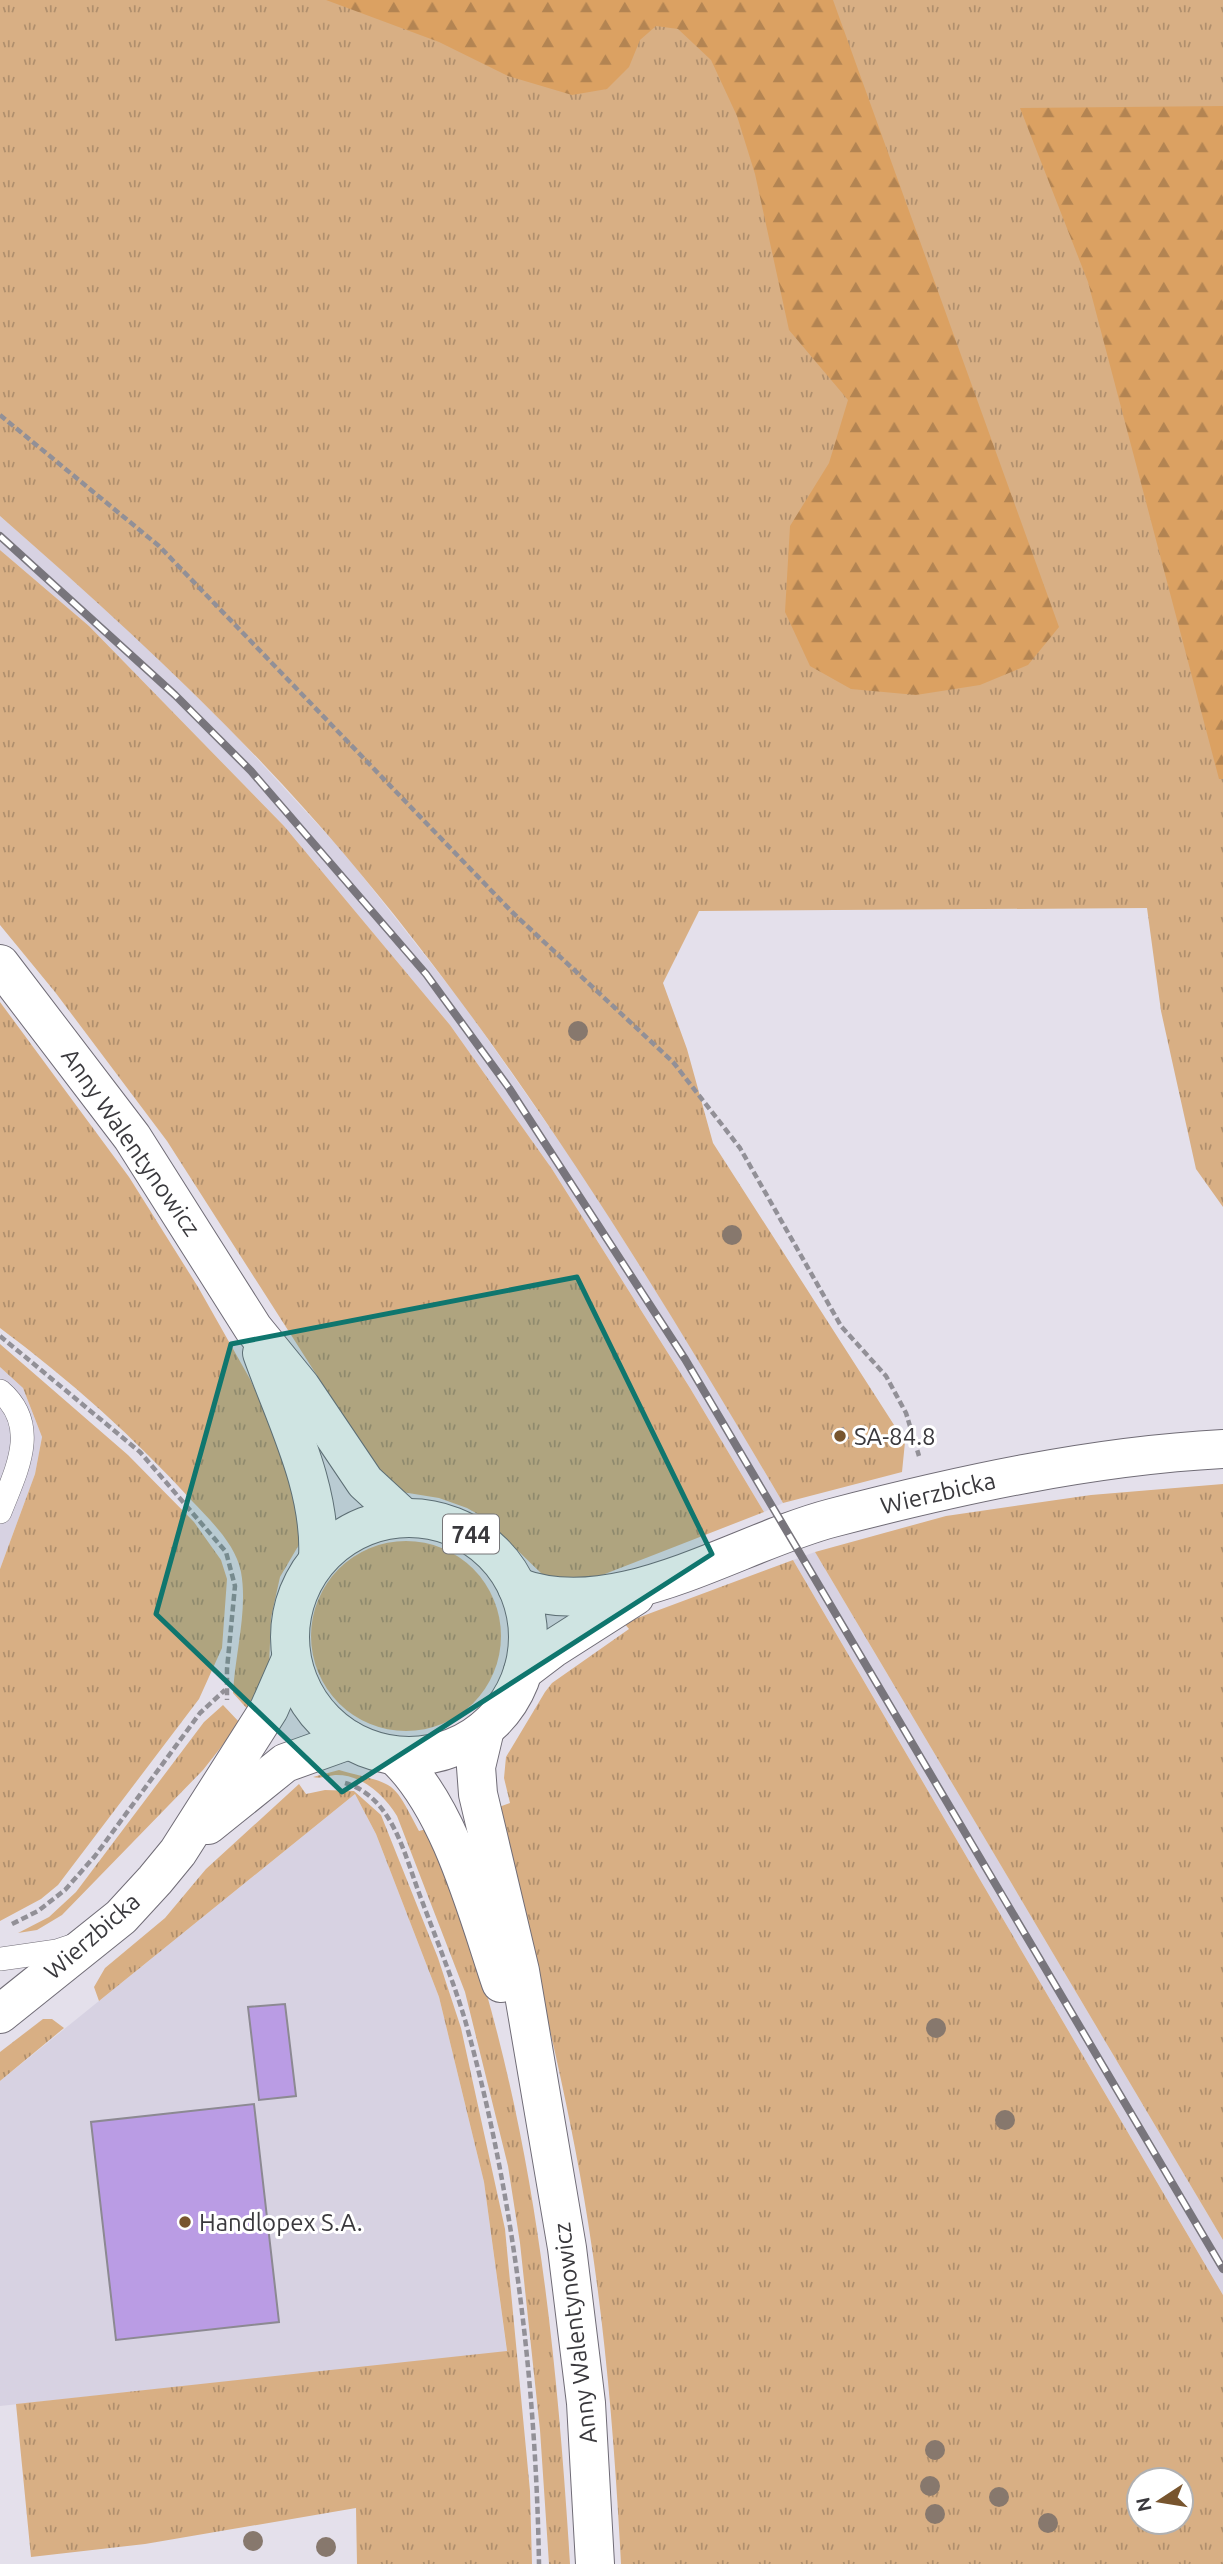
<svg xmlns="http://www.w3.org/2000/svg" width="1223" height="2564" viewBox="0 0 1223 2564" font-family="Ubuntu,sans-serif">
<style>
.built{fill:#d7d2e2}
.grass{fill:url(#grass-tufts);fill-rule:evenodd}
.forest{fill:url(#forest-firs)}
.building{fill:#ba9ce4;stroke:#8c8992;stroke-width:2}
.lines{fill:none;stroke-linecap:round;stroke-linejoin:round}
.lane-casing{stroke:#706c76;stroke-width:24}
.secondary-casing{stroke:#706c76;stroke-width:40}
.primary-casing{stroke:#706c76;stroke-width:40}
.path{stroke:#929097;stroke-width:4.5;stroke-dasharray:7 3.5;stroke-linecap:butt}
.lane{stroke:#fff;stroke-width:23}
.secondary{stroke:#fff;stroke-width:38}
.primary{stroke:#fff;stroke-width:38}
.rail-casing{stroke:#78757c;stroke-width:8}
.rail{stroke:#fff;stroke-width:5;stroke-dasharray:16;stroke-linecap:butt}
.tree{fill:#87786d}
.marked{fill:#0f766e;fill-opacity:0.2;stroke:#0f766e;stroke-width:5;stroke-linejoin:round}
.poi-dot{fill:#78552e;stroke:#fff;stroke-width:2.5}
.labels{text-anchor:middle;dominant-baseline:central;stroke-width:6;stroke-linejoin:round;paint-order:stroke}
.shield{fill:#fff;stroke:#757477;stroke-width:2}
.shield-label{font-size:23px;font-weight:bold;fill:#3a393d}
.street-label{font-size:24px;fill:#3a393d;stroke:#fff}
.poi-label{font-size:24px;fill:#3a393d;stroke:#fff;text-anchor:start}
</style>
<defs>
<pattern id="grass-tufts" width="24" height="20" patternUnits="userSpaceOnUse" patternTransform="scale(1.75)"><rect width="24" height="20" fill="#d8af84"/><path d="M3 7l-1-3M5 7V3M7 7l1-3M15 17l-1-3M17 17v-4M19 17l1-3" fill="none" stroke="#b08f6d"/></pattern>
<pattern id="forest-firs" width="22" height="20" patternUnits="userSpaceOnUse" patternTransform="scale(1.75)"><rect width="22" height="20" fill="#dba162"/><path d="M5 1l3.5 6h-7zM16 11l3.5 6h-7z" fill="#b38452"/></pattern>
</defs>
<rect width="100%" height="100%" fill="#e4e0eb"/>
<g class="built">
<polygon points="0,516 114,616 227,726 345,854 464,1005 582,1174 696,1355 783,1503 764,1512 690,1388 552,1169 450,1025 284,826 89,626 0,550"/>
<polygon points="0,1367 23,1388 42,1437 35,1474 0,1569"/>
<polygon points="815,1552 1223,2240 1223,2295 793,1560"/>
<polygon points="355,1794 376,1834 439,1997 484,2182 507,2352 0,2406 0,2081"/>
</g>
<g class="grass">
<path d="M0 0H1223V1207L1196 1169 1161 1011 1147 908 699 911 663 983 687 1049 713 1143 905 1442 902 1472 783 1503C651 1278 514 1055 345 855 241 732 121 622 0 516Z"/>
<polygon points="0,550 89,626 284,826 450,1025 552,1169 690,1388 764,1512 592,1579 567,1581 543,1575 483,1517 467,1508 439,1498 402,1492 378,1471 167,1141 55,992 0,925"/>
<path d="M0 1002 129 1177 198 1287 250 1379 283 1450 294 1487 300 1543 280 1577 271 1618 269 1667 250 1712 233 1693C235 1654 248 1610 241 1572 236 1545 211 1521 193 1502 135 1438 70 1380 0 1328Z"/>
<polygon points="0,1344 128,1455 194,1522 221,1560 227,1579 222,1648 199,1699 58,1885 41,1899 0,1921 0,1569 35,1474 42,1437 23,1388 0,1367"/>
<polygon points="1223,1484 1223,2240 815,1552 946,1516 1091,1495"/>
<circle cx="406" cy="1636" r="95"/>
<path d="M793 1560 1223 2295V2564H621C615 2449 606 2335 588 2222 566 2082 529 1945 496 1808L510 1803 504 1778 506 1757 545 1692 552 1683 629 1629 624 1623ZM1139 2480H1181V2522H1139Z"/>
<polygon points="223,1705 240,1723 203,1770 62,1915 37,1930 18,1933 49,1917 76,1892 204,1722"/>
<path d="M339 1770C396 1786 391 1777 419 1831L430 1828C449 1881 470 1934 485 1988 539 2176 558 2369 570 2564H549L540 2430 520 2243 508 2166 465 1992 397 1816C384 1795 362 1774 335 1775 327 1776 320 1779 313 1777Z"/>
<polygon points="299,1784 306,1794 325,1790 354,1791 381,1815 438,1958 461,2028 505,2229 530,2491 532,2564 357,2564 356,2508 145,2544 31,2557 16,2404 507,2351 484,2182 439,1997 376,1834 355,1794 99,2001 94,1987 105,1968 165,1918 206,1869"/>
<polygon points="43,2019 52,2019 64,2028 0,2081 0,2052"/>
</g>
<g class="forest">
<polygon points="326,0 833,0 1059,627 1028,665 980,685 916,695 851,689 810,666 785,612 790,526 829,463 848,400 789,330 755,174 737,116 711,60 678,29 656,26 640,40 629,67 607,89 572,95 508,76 439,42"/>
<polygon points="1223,106 1223,779 1219,779 1088,282 1020,108"/>
</g>
<g class="building">
<polygon points="843,1428 848,1438 837,1443 832,1434"/>
<polygon points="285,2004 296,2096 259,2100 248,2007"/>
<polygon points="254,2104 279,2322 116,2340 91,2122"/>
</g>
<g class="lines">
<g class="lane-casing">
<g id="lane">
<path d="M0 1391C41 1426 16 1471 0 1512"/>
<polyline points="0,1959 57,1951 75,1945"/>
</g>
</g>
<g class="secondary-casing">
<g id="secondary">
<path d="M517 1587C616 1625 736 1543 832 1518 959 1485 1091 1456 1223 1449"/>
<polyline points="523,1671 552,1649 635,1596"/>
<polyline points="208,1825 285,1763 349,1740"/>
<polyline points="0,2014 121,1917 155,1880 178,1852 269,1709 291,1659"/>
</g>
</g>
<g class="primary-casing">
<g id="primary">
<polyline points="0,964 132,1137 253,1328 301,1387 365,1482 403,1517"/>
<path d="M262 1353C285 1418 322 1488 318 1559"/>
<circle cx="409" cy="1637" r="119"/>
<polyline points="485,1729 476,1767 478,1794 520,1971 567,2248 586,2403 595,2564"/>
<path d="M395 1756C450 1807 477 1912 501 1983"/>
</g>
</g>
<g class="path">
<polyline points="0,415 159,546 512,912 673,1062 740,1148 841,1326 886,1376 906,1413 919,1456"/>
<polyline points="0,1336 140,1452 226,1552 235,1586 227,1669 227,1700"/>
<path d="M345 1783C394 1797 405 1858 422 1901 437 1941 453 1980 465 2020 514 2193 536 2385 539 2564"/>
<polyline points="12,1924 38,1911 65,1890 95,1856 200,1713 225,1690"/>
</g>
<use href="#lane" class="lane"/>
<use href="#secondary" class="secondary"/>
<use href="#primary" class="primary"/>
<g class="rail-casing">
<polyline id="rail" points="0,536 175,695 251,771 426,974 509,1088 685,1359 1223,2269"/>
</g>
<use href="#rail" class="rail"/>
</g>
<g class="tree">
<circle cx="578" cy="1031" r="10"/>
<circle cx="732" cy="1235" r="10"/>
<circle cx="936" cy="2028" r="10"/>
<circle cx="1005" cy="2120" r="10"/>
<circle cx="935" cy="2450" r="10"/>
<circle cx="930" cy="2486" r="10"/>
<circle cx="999" cy="2497" r="10"/>
<circle cx="935" cy="2514" r="10"/>
<circle cx="1048" cy="2523" r="10"/>
<circle cx="253" cy="2541" r="10"/>
<circle cx="326" cy="2547" r="10"/>
</g>
<path class="marked" d="M577 1277 712 1554 342 1792 156 1614 231 1344Z"/>
<g class="poi-dot">
<circle cx="840" cy="1436" r="7"/>
<circle cx="185" cy="2222" r="7"/>
</g>
<g class="labels">
<rect class="shield" x="443" y="1514.5" width="56" height="39" rx="5"/>
<g class="shield-label">
<text x="471" y="1534">744</text>
</g>
<g class="street-label">
<text transform="translate(131 1142) rotate(55)">Anny Walentynowicz</text>
<text transform="translate(938 1493) rotate(-13)">Wierzbicka</text>
<text transform="translate(92 1936) rotate(-41)">Wierzbicka</text>
<text transform="translate(575 2333) rotate(-97)">Anny Walentynowicz</text>
</g>
<g class="poi-label">
<text x="854" y="1436">SA-84.8</text>
<text x="199" y="2222">Handlopex S.A.</text>
</g>
</g>
<g transform="translate(1160 2501) rotate(258)"><circle r="33" fill="#ffffff" stroke="#b0b0b1" stroke-width="2"/>
<path d="M0-5L12 26L0 18L-12 26Z" fill="#78552e"/>
<text y="-10" font-size="19" font-weight="bold" text-anchor="middle" fill="#3a393d">N</text>
</g>
</svg>
